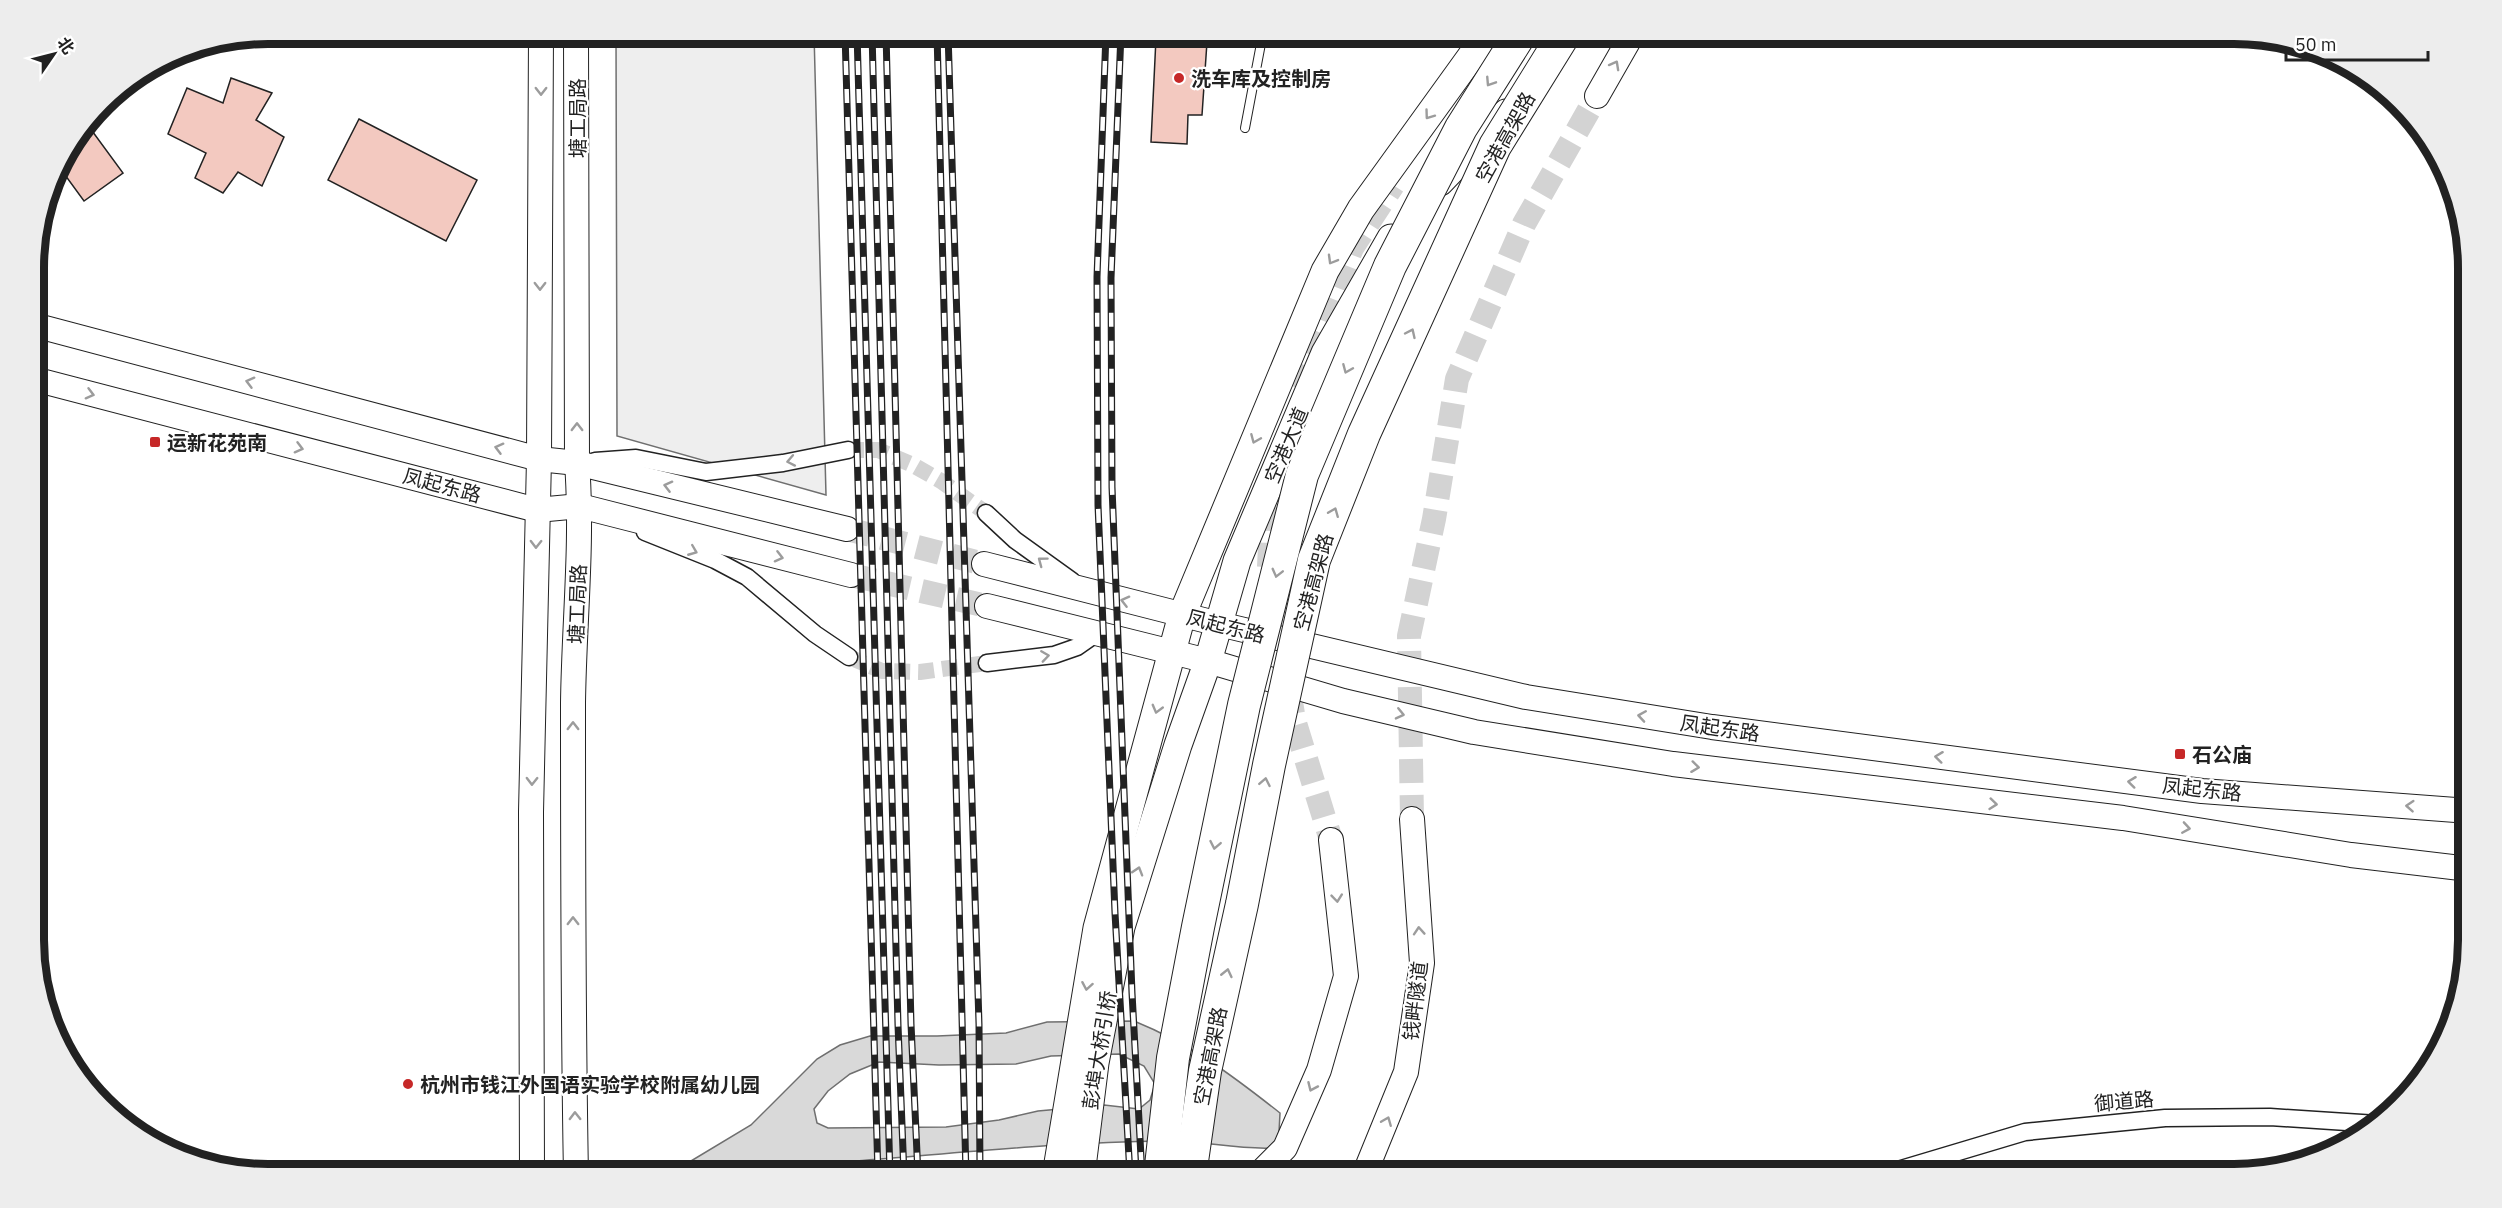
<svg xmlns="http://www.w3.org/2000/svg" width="2502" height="1208" viewBox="0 0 2502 1208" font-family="'IBM Plex Sans','Noto Sans SC',sans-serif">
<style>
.green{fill:#eee;stroke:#6f6f6f;stroke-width:1.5}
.water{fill:#d9d9d9;stroke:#6f6f6f;stroke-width:1.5;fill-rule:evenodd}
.building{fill:#f3c9c0;stroke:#222;stroke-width:1.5}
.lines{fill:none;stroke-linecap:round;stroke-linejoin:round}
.street-tunnel{stroke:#d3d3d3;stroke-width:16;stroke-dasharray:16 8;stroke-linecap:butt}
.secondary-tunnel{stroke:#d3d3d3;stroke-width:24;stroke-dasharray:24 12;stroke-linecap:butt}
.lane-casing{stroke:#222;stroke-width:10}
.street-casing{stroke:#222;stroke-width:19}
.secondary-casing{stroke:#222;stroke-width:26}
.primary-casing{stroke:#222;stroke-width:29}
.lane{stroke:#fff;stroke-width:8}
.street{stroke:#fff;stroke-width:16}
.secondary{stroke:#fff;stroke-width:24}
.primary{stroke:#fff;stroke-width:27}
.rail-casing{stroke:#222;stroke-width:7}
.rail{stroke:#fff;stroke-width:4.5;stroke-dasharray:14;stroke-linecap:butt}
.highway-bridge-casing{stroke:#222;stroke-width:34;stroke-linecap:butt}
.highway-bridge{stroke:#fff;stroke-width:32}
.oneway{stroke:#9c9c9c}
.poi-dot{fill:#c62828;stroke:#fff;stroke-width:2}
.labels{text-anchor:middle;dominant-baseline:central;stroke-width:4.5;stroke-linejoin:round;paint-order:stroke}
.poi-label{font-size:20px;font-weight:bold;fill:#222;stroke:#fff;text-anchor:start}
.street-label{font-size:20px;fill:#222;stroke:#fff}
.rim{fill:none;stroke:#222;stroke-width:8}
</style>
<rect width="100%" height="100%" fill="#fff"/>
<polygon class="green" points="616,33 814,33 826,495 617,436"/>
<path class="water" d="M1134 1021C1191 1044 1233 1076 1280 1113L1279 1132 1273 1148C1236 1150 1201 1140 1164 1141 1061 1142 959 1153 856 1161L816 1175H646L691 1161 751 1125 817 1059 840 1045 870 1036H937L1006 1033 1047 1022ZM1119 1054 1144 1066 1155 1084 1150 1100 1139 1109 1104 1105 1038 1111 999 1120 946 1127 828 1128 817 1123 814 1109 828 1091 850 1074 879 1062 939 1065 1016 1064 1051 1056Z"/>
<g class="building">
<polygon points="1156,38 1207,42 1202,115 1188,115 1187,144 1151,142"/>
<polygon points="231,78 272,93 256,120 284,137 262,186 238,172 223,193 195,178 206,153 168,134 187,88 223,103"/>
<polygon points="359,119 477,180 446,241 328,180"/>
<polygon points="87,124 123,173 84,201 57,164"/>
</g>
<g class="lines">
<g class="street-tunnel">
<polyline points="848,450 878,450 913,465 941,481 986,513"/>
<polyline points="849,657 882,671 920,672 987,663"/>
</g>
<g class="secondary-tunnel">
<polyline points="1297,388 1352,248 1393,185"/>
<polyline points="847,529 984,564"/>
<polyline points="1269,567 1273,482"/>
<polyline points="851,575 987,606"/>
<polyline points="1289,690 1294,720 1331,840"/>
<polyline points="1412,819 1409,636 1434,519 1457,379 1524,224 1597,96"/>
</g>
<g class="lane-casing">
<polyline id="lane" points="1245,128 1263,33"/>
</g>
<g class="street-casing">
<g id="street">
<polyline points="595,461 636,458 706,472 783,463 848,450"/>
<polyline points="986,513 1015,540 1072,581"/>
<polyline points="645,532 715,560 747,577 815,634 849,657"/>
<polyline points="987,663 1054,655 1077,647 1097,633"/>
<polyline points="1881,1175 2025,1132 2165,1118 2270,1117 2377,1124"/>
</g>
</g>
<g class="secondary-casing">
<g id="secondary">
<polyline points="1597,96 1633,33"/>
<polyline points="34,325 539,459 577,463 847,529"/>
<polyline points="34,379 537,510 580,506 851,575"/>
<polyline points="984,564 1219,624 1526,697 1712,727 2202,791 2469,811"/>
<polyline points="987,606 1208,661 1343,701 1474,732 1673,764 2123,818 2351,855 2469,869"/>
<polyline points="2469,942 2469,936"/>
<polyline points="532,1175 531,812 539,459 541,33"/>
<path d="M576 1175C573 1018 573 860 573 703 574 623 583 543 577 463L576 33"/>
<polyline points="1258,1175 1285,1148 1319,1070 1346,976 1331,840"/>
<polyline points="1364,1175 1406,1072 1422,963 1412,819"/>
</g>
</g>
<g class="primary-casing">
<g id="primary">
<polyline points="1440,182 1506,113"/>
<polyline points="1056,1175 1097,928 1182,615 1325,271 1361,209 1488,33"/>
<polyline points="1081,1175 1095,1063 1121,927 1178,745 1208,661 1237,561 1325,353 1391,238"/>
</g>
</g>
<use href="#lane" class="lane"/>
<use href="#street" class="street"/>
<use href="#secondary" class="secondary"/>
<use href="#primary" class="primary"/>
<g class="rail-casing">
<g id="rail">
<polyline points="845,33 878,1175"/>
<polyline points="857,33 890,1175"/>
<polyline points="872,33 898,1025 904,1175"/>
<polyline points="886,33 911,1024 918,1175"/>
<polyline points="937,33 966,1175"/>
<polyline points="948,33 979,1024 980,1175"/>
<polyline points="1106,33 1097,277 1098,505 1115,913 1130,1175"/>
<polyline points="1121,33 1111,278 1112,487 1132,993 1142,1175"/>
</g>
</g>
<use href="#rail" class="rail"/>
<g class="highway-bridge-casing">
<g id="highway-bridge">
<polyline points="1160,1175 1173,1058 1198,927 1244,705 1302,475 1390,266 1461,128 1521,33"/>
<polyline points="1190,1175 1205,1071 1242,904 1269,765 1314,560 1364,434 1495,146 1565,33"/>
</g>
</g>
<use href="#highway-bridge" class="highway-bridge"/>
</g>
<defs><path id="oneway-chevron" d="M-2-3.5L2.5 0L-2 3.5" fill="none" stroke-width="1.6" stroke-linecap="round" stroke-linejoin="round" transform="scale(1.5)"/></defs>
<g class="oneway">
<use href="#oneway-chevron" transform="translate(1615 65) rotate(-61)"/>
<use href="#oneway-chevron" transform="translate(1490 82) rotate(123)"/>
<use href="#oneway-chevron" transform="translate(541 91) rotate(90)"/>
<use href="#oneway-chevron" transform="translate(1429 115) rotate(126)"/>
<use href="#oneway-chevron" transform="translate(1332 260) rotate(120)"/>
<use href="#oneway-chevron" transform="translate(540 286) rotate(90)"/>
<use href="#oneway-chevron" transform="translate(1411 333) rotate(-65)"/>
<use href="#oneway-chevron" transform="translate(1347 369) rotate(113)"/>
<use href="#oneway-chevron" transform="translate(250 382) rotate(-165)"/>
<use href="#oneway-chevron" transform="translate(90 394) rotate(15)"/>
<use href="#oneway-chevron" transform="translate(577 427) rotate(-90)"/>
<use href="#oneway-chevron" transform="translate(1255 439) rotate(113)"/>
<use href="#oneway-chevron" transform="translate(299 448) rotate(15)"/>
<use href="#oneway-chevron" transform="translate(499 448) rotate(-165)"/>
<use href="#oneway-chevron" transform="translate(791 461) rotate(169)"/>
<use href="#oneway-chevron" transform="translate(668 486) rotate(-166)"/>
<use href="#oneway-chevron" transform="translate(1334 512) rotate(-68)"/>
<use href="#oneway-chevron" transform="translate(536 544) rotate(91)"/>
<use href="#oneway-chevron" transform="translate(693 551) rotate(22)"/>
<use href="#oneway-chevron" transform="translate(779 557) rotate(14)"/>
<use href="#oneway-chevron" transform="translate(1042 561) rotate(-143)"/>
<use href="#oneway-chevron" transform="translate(1277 573) rotate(104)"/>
<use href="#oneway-chevron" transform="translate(1125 601) rotate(-166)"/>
<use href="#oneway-chevron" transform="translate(1045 656) rotate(-8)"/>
<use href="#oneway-chevron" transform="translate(1157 709) rotate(105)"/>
<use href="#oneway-chevron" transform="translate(1400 714) rotate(13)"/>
<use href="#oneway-chevron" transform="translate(1642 716) rotate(-171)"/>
<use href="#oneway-chevron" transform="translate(573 726) rotate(-90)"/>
<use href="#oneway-chevron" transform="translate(1939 757) rotate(-173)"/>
<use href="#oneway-chevron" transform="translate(1695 767) rotate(7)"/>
<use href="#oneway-chevron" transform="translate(532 781) rotate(91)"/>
<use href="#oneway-chevron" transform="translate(1265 782) rotate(-79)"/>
<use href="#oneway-chevron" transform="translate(2132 782) rotate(-173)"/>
<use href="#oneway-chevron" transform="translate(1993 804) rotate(6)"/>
<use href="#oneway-chevron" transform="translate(2410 806) rotate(-176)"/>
<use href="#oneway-chevron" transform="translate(2186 828) rotate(9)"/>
<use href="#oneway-chevron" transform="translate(1215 845) rotate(101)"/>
<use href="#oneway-chevron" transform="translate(1138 871) rotate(-73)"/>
<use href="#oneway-chevron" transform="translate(1337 898) rotate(84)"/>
<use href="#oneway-chevron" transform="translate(573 921) rotate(-90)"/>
<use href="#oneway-chevron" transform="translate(1419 931) rotate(-94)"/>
<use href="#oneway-chevron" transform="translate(1227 973) rotate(-77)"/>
<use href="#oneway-chevron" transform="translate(1087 986) rotate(100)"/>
<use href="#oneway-chevron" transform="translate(1312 1087) rotate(114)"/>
<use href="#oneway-chevron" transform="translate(575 1116) rotate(-91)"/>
<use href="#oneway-chevron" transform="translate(1387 1121) rotate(-68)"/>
</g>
<g class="poi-dot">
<circle cx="1179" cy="78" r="6"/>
<rect x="149" y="436" width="12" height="12" rx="3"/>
<rect x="2174" y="748" width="12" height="12" rx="3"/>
<circle cx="408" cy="1084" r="6"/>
</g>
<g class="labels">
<g class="poi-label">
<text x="1191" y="78">洗车库及控制房</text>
<text x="167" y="442">运新花苑南</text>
<text x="2192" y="754">石公庙</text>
<text x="420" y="1084">杭州市钱江外国语实验学校附属幼儿园</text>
</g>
<g class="street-label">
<text transform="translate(577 118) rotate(-90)">塘工局路</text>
<text transform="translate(1505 137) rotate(-61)">空港高架路</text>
<text transform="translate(1286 445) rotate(-67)">空港大道</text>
<text transform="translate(442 485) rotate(15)">凤起东路</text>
<text transform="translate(1313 582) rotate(-75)">空港高架路</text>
<text transform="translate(577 604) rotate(-88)">塘工局路</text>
<text transform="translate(1226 626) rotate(14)">凤起东路</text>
<text transform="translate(1720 728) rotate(8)">凤起东路</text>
<text transform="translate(2202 789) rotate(6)">凤起东路</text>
<text transform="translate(1415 1001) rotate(-83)">钱畔隧道</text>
<text transform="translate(1099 1050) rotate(-81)">彭埠大桥引桥</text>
<text transform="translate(1210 1056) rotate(-79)">空港高架路</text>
<text transform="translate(2124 1101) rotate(-5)">御道路</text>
</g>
</g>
<path d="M0 0H2502V1208H0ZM268 44H2234A224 224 0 0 1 2458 268V940A224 224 0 0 1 2234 1164H268A224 224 0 0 1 44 940V268A224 224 0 0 1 268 44Z" fill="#ededed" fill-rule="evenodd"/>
<path class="rim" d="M268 44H2234A224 224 0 0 1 2458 268V940A224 224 0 0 1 2234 1164H268A224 224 0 0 1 44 940V268A224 224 0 0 1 268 44Z"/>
<g transform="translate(54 54) rotate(55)" stroke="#ffffff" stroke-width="4.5" paint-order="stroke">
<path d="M0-4.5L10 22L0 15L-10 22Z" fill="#222222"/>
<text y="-9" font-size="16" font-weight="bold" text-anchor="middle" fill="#222222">北</text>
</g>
<path d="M2286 51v9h142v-9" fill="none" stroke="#222222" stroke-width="3"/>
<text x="2295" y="51" font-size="18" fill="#222222" stroke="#ffffff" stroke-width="4.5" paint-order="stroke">50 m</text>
</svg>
